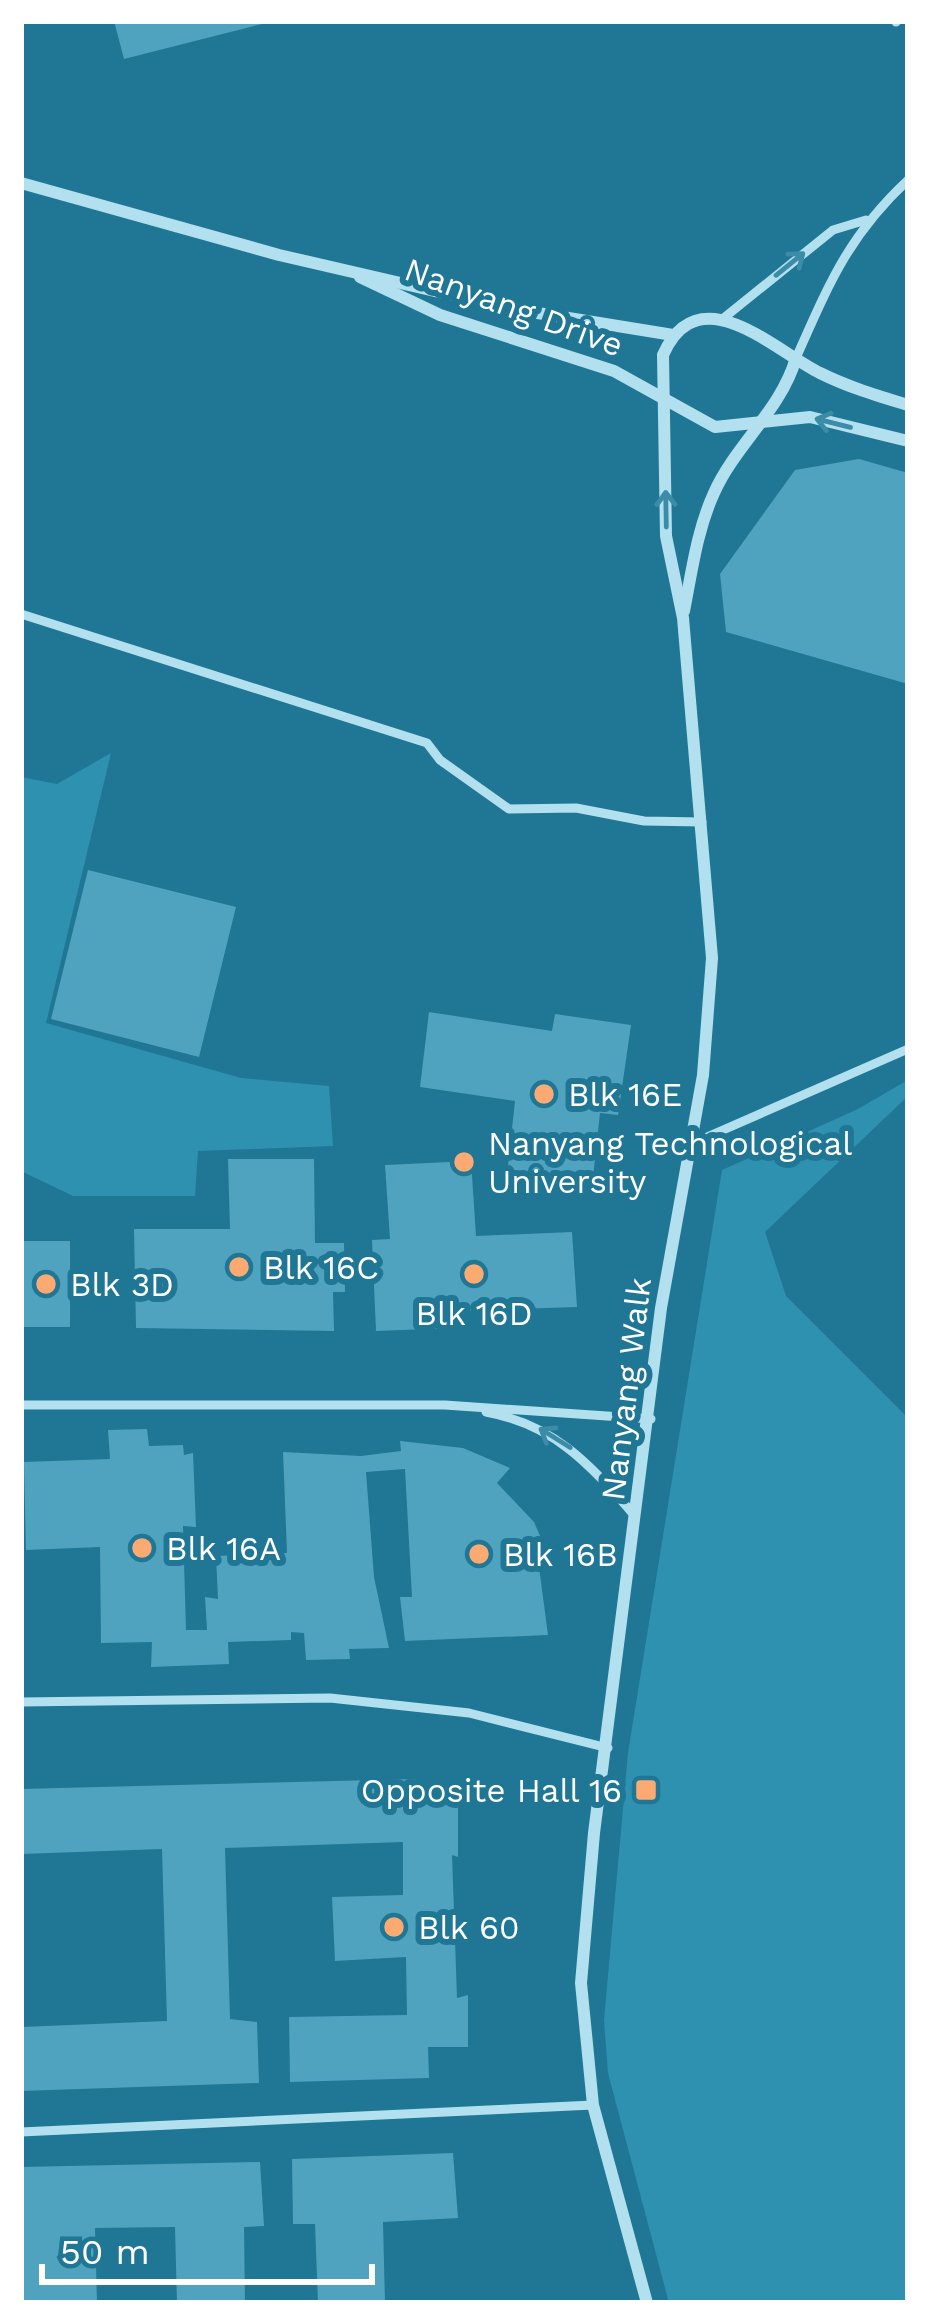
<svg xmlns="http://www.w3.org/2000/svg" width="929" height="2324" viewBox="0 0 929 2324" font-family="'Work Sans',sans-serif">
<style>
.green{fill:#2f91b0}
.building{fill:#4fa3be}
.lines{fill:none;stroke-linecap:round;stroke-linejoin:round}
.lane{stroke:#b2e0ee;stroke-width:9}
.street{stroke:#b2e0ee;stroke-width:12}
.oneway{stroke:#3c8ca7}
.poi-dot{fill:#fcaa72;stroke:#1f7795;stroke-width:4.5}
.labels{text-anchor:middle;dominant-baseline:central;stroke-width:12;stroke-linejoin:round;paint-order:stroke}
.street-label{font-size:33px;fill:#fff;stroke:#1f7795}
.poi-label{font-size:33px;fill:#fff;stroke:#1f7795;text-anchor:start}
</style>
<rect width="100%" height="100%" fill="#1f7795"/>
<g class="green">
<polygon points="111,753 46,1023 241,1078 329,1086 333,1146 198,1151 195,1196 73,1196 21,1171 21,777 57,784"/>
<polygon points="908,1080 908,1096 765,1232 786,1296 908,1418 908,2303 669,2303 608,2073 604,2020 628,1753 722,1170 856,1110"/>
</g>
<g class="building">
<polygon points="114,21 266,21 266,23 124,59"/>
<polygon points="859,459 908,473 908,684 726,632 720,574 795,470"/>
<polygon points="88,870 236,907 199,1057 51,1019"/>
<polygon points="429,1012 552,1031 555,1014 631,1025 618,1115 600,1113 592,1187 507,1175 515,1101 420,1087"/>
<polygon points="228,1159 314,1159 315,1243 344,1243 345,1292 333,1292 334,1331 136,1328 134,1229 230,1229"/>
<polygon points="471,1161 476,1236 572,1232 577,1307 452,1311 453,1328 376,1331 372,1240 390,1239 385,1165"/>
<rect x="21" y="1241" width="49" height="86"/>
<polygon points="147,1429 149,1446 183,1445 184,1455 193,1453 196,1527 183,1526 186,1630 207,1630 205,1597 218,1599 216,1556 287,1553 283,1452 361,1456 401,1451 400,1441 463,1448 510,1468 497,1483 534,1522 550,1559 539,1567 548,1635 405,1641 400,1597 412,1597 405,1469 366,1472 374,1577 389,1648 349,1649 350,1659 306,1660 304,1633 291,1632 291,1640 228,1642 229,1664 151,1667 152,1642 101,1643 100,1547 26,1550 24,1462 110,1459 108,1430"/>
<polygon points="417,1779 417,1797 428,1803 458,1803 458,1857 452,1855 457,1998 468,1995 468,2047 428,2047 429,2078 290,2082 289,2017 407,2015 406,1957 335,1961 332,1897 403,1895 403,1842 225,1848 230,2019 257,2022 259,2083 21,2091 21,2027 167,2021 162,1849 21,1854 21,1789"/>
<polygon points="453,2153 458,2218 383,2222 385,2303 318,2303 315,2224 293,2224 292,2159"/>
<polygon points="260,2162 264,2226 244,2227 245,2303 177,2303 175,2227 95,2228 97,2303 21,2303 21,2167"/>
</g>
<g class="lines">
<g class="lane">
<polyline points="896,22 897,21"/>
<polyline points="720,321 833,230 866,220"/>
<path d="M796 358C829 284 848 236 908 180"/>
<polyline points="21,614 427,743 440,760 509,809 576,808 644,821 702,822"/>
<polyline points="691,1144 908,1049"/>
<polyline points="21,1405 445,1405 651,1419"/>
<path d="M486 1412C556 1425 590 1465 635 1516"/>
<polyline points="21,1702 330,1698 469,1713 608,1748"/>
<polyline points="21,2132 593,2105"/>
</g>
<g class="street">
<polyline points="21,183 279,255 513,309 673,335"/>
<polyline points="360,277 440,315 614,371 715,427 810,417 908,441"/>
<path d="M684 611C692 571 697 530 714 493 736 444 781 410 796 358"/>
<path d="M647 2303 593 2105 581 1983 594 1833 661 1308 703 1075 712 958 683 618 666 536 663 355C699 274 775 351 820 373 848 387 878 396 908 405"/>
</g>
</g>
<defs><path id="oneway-shaft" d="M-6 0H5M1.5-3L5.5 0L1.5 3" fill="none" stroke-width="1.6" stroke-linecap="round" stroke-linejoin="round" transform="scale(3)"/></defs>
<g class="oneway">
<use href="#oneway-shaft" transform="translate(790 264) rotate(-39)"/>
<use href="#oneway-shaft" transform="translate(833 423) rotate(-166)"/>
<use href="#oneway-shaft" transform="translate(666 509) rotate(-91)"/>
<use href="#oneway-shaft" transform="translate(555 1438) rotate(-148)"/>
</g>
<g class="poi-dot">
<circle cx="544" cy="1094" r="12"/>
<circle cx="464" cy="1162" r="12"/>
<circle cx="239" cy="1267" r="12"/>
<circle cx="474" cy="1274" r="12"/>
<circle cx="46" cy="1284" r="12"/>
<circle cx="142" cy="1548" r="12"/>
<circle cx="479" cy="1554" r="12"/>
<rect x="634" y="1778" width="24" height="24" rx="6"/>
<circle cx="394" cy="1927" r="12"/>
</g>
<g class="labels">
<g class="street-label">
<text transform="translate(514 307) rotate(20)">Nanyang Drive</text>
<text transform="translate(626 1389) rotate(-83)">Nanyang Walk</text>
</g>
<g class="poi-label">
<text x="568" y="1094">Blk 16E</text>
<text x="488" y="1143">Nanyang Technological<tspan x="488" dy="38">University</tspan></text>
<text x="263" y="1267">Blk 16C</text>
<text x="70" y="1284">Blk 3D</text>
<text x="474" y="1313" text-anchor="middle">Blk 16D</text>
<text x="166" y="1548">Blk 16A</text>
<text x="503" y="1554">Blk 16B</text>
<text x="622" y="1790" text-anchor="end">Opposite Hall 16</text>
<text x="418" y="1927">Blk 60</text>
</g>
</g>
<rect width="929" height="2324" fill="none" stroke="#ffffff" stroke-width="48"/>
<path d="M42 2264v18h330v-18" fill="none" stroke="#ffffff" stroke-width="6"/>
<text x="60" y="2264" font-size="36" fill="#ffffff" stroke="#1f7795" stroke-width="9" paint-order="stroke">50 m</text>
</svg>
